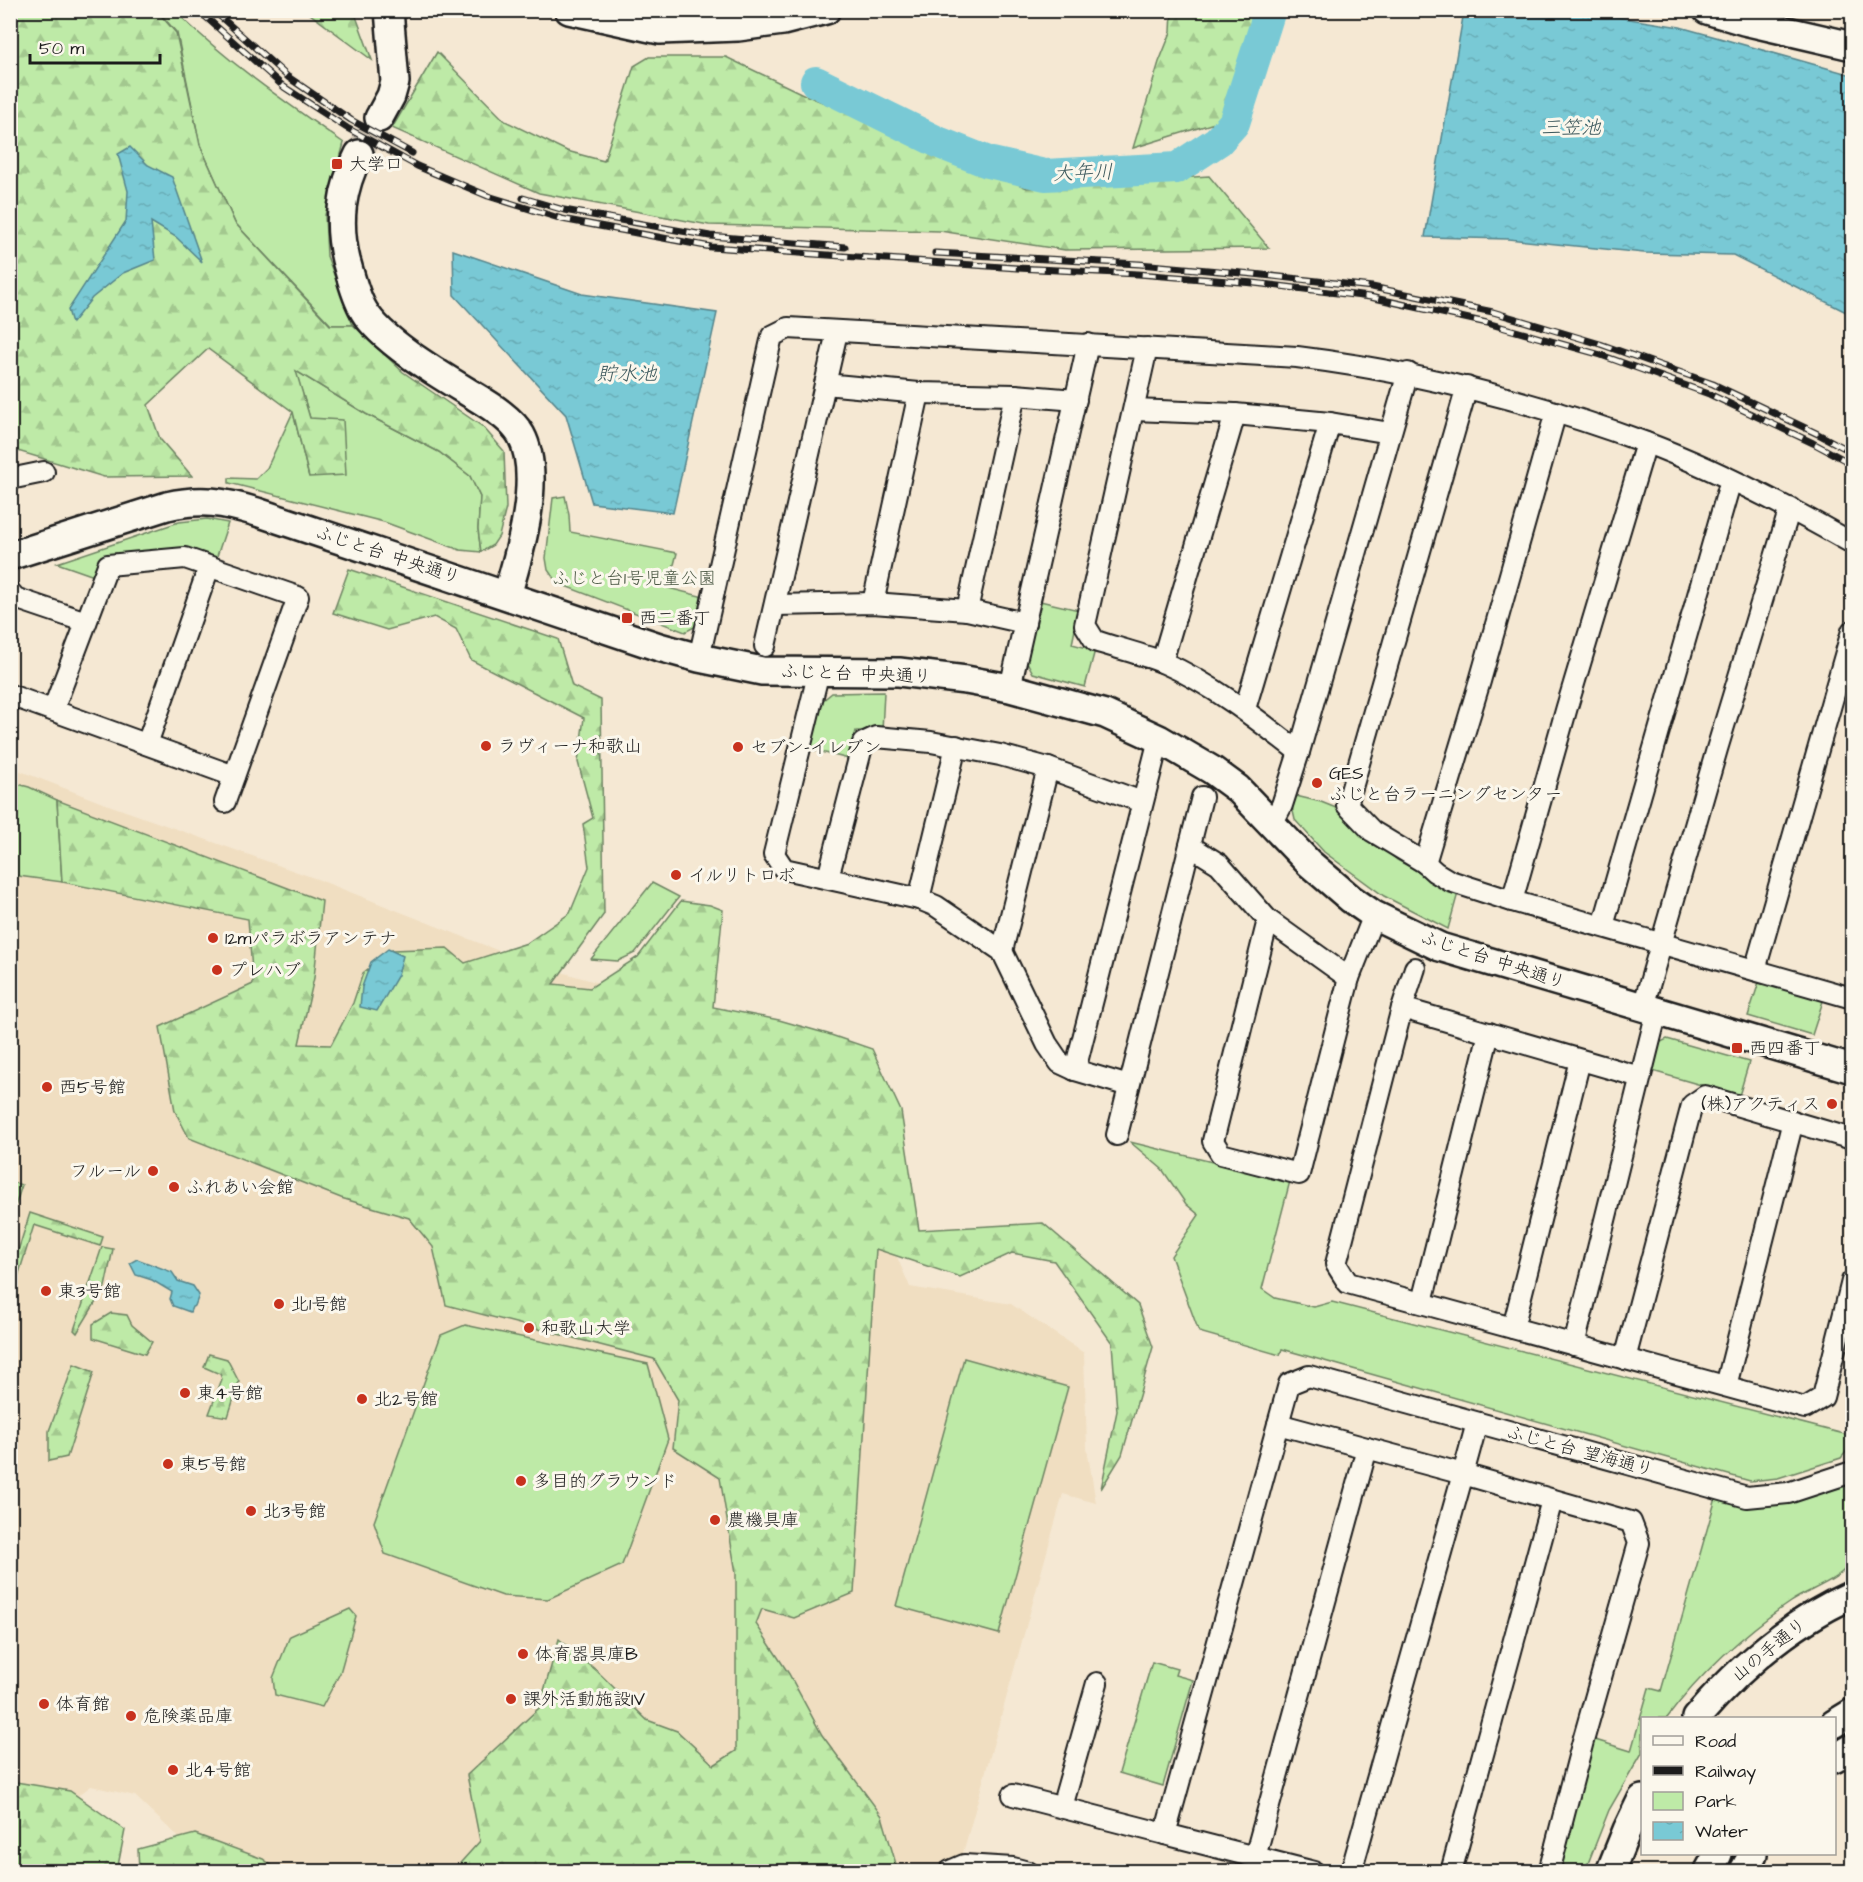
<svg xmlns="http://www.w3.org/2000/svg" width="1863" height="1882" viewBox="0 0 1863 1882" font-family="'Architects Daughter','Klee One',sans-serif">
<style>
.built{fill:#f0dec1}
.green{fill:#beeaa7;stroke:#6d8362;stroke-width:1.5}
.forest{fill:url(#forest-firs);stroke:#6d8362;stroke-width:1.5}
.water{fill:url(#water-ripples);stroke:#54848b;stroke-width:1.5}
.lines{fill:none;stroke-linecap:round;stroke-linejoin:round}
.river{stroke:#79c9d5;stroke-width:32}
.secondary-tunnel{stroke:#d4c9b8;stroke-width:27;stroke-dasharray:27 14;stroke-linecap:butt}
.street-casing{stroke:#1c1c1c;stroke-width:24}
.secondary-casing{stroke:#1c1c1c;stroke-width:32}
.street{stroke:#fbf7ec;stroke-width:20}
.secondary{stroke:#fbf7ec;stroke-width:27}
.rail-casing{stroke:#1c1c1c;stroke-width:7}
.rail{stroke:#fbf7ec;stroke-width:4.5;stroke-dasharray:14;stroke-linecap:butt}
.poi-dot{fill:#c8321e;stroke:#fbf7ec;stroke-width:2}
.labels{text-anchor:middle;dominant-baseline:central;stroke-width:6;stroke-linejoin:round;paint-order:stroke}
.poi-label{font-size:18px;fill:#1c1c1c;stroke:#fbf7ec;text-anchor:start}
.street-label{font-size:18px;fill:#1c1c1c;stroke:#fbf7ec}
.park-label{font-size:18px;fill:#4d5a46;stroke:#fbf7ec}
.water-label{font-size:20px;font-style:italic;fill:#3d595d;stroke:#fbf7ec}
</style>
<defs>
<pattern id="forest-firs" width="22" height="20" patternUnits="userSpaceOnUse" patternTransform="scale(1.5)"><rect width="22" height="20" fill="#beeaa7"/><path d="M5 1l3.5 6h-7zM16 11l3.5 6h-7z" fill="#a3c88f"/></pattern>
<pattern id="water-ripples" width="26" height="14" patternUnits="userSpaceOnUse" patternTransform="scale(1.5)"><rect width="26" height="14" fill="#79c9d5"/><path d="M2 4q2-2 4 0t4 0M15 11q2-2 4 0t4 0" fill="none" stroke="#68acb6"/></pattern>
</defs>
<rect width="100%" height="100%" fill="#f5e8d3"/>
<filter id="ink" filterUnits="userSpaceOnUse"><feTurbulence type="fractalNoise" baseFrequency=".0167" numOctaves="2"/><feDisplacementMap in="SourceGraphic" scale="12" xChannelSelector="R" yChannelSelector="G"/><feConvolveMatrix kernelMatrix="1 2 1 2 8 2 1 2 1" color-interpolation-filters="sRGB"/></filter>
<g filter="url(#ink)">
<polygon class="built" points="10,767 100,802 317,879 527,962 788,1038 870,1195 910,1287 1011,1304 1084,1353 1087,1448 1096,1503 1063,1494 958,1871 255,1871 196,1854 135,1796 91,1786 64,1806 11,1801"/>
<g class="green">
<path d="M158 11H175C226 61 285 102 344 143L325 215 327 256 353 325H331L235 223 200 145 177 33Z"/>
<polygon points="295,370 366,414 439,452 470,476 480,497 478,529 481,552 460,550 384,522 229,483 229,478 256,479 267,468 293,412 309,477 310,418"/>
<polygon points="565,496 569,515 570,532 677,553 668,588 704,597 698,625 685,632 557,583 548,570 546,558 553,498"/>
<polygon points="207,519 228,523 216,559 188,550 101,558 94,576 57,563 179,522"/>
<polygon points="1040,601 1079,610 1072,644 1095,650 1085,687 1033,673 1027,662"/>
<polygon points="884,692 882,731 856,731 849,759 809,749 821,702 832,693"/>
<polygon points="10,782 29,787 57,800 62,882 11,875"/>
<polygon points="1296,796 1321,802 1336,808 1397,860 1458,893 1448,929 1384,896 1324,852 1295,820 1292,807"/>
<polygon points="652,883 679,897 635,953 618,961 591,959"/>
<polygon points="1760,979 1824,998 1812,1035 1748,1016"/>
<polygon points="1667,1039 1749,1062 1739,1096 1649,1070 1657,1044"/>
<polygon points="1130,1142 1290,1181 1262,1289 1275,1298 1314,1307 1332,1302 1852,1436 1852,1445 1841,1458 1778,1478 1750,1481 1282,1349 1280,1355 1199,1332 1171,1256 1199,1215 1186,1204 1162,1169"/>
<polygon points="465,1325 648,1364 668,1439 622,1565 548,1599 503,1596 385,1554 374,1522 441,1335"/>
<polygon points="964,1358 1068,1387 999,1634 896,1606"/>
<path d="M1852 1481V1559C1843 1580 1809 1589 1790 1602 1744 1633 1699 1675 1667 1718H1642V1753L1609 1810 1585 1871 1556 1872 1592 1739 1631 1751 1649 1688 1661 1691 1716 1498C1742 1504 1769 1508 1795 1501 1814 1497 1834 1487 1852 1481Z"/>
<polygon points="350,1609 356,1616 340,1673 322,1707 275,1695 273,1678 290,1636"/>
<polygon points="1152,1662 1177,1669 1175,1675 1193,1680 1163,1786 1119,1773"/>
</g>
<g class="forest">
<polygon points="10,11 157,11 176,33 200,145 235,223 330,325 353,325 403,372 483,427 504,451 506,508 499,536 493,545 481,552 478,529 480,497 470,476 439,452 366,414 296,371 310,418 343,420 346,475 309,477 293,412 208,349 148,405 160,439 192,476 104,477 11,449"/>
<polygon points="306,11 354,11 372,60"/>
<polygon points="1172,11 1280,11 1275,42 1247,113 1133,148 1159,62 1171,32"/>
<polygon points="437,52 505,121 567,151 604,161 634,66 649,57 726,57 805,95 931,146 1027,188 1209,176 1269,248 1065,250 940,231 709,225 539,193 392,128"/>
<polygon points="349,569 558,639 572,686 601,700 604,914 553,984 590,988 638,957 681,901 710,905 723,910 713,1007 779,1020 828,1034 872,1049 901,1111 919,1230 1043,1223 1138,1305 1153,1347 1122,1455 1101,1489 1117,1411 1112,1343 1054,1261 1012,1253 960,1277 876,1249 854,1593 794,1618 762,1609 756,1624 789,1674 822,1735 882,1816 898,1871 453,1871 480,1841 467,1775 539,1708 559,1639 597,1671 647,1720 677,1731 714,1765 736,1751 736,1573 720,1478 673,1448 678,1400 654,1359 446,1305 433,1247 409,1218 341,1198 189,1138 175,1111 160,1027 253,984 248,919 62,882 57,800 322,901 314,978 299,1044 331,1045 353,1003 363,973 392,950 447,948 465,963 527,943 570,913 589,867 583,824 593,818 578,762 584,718 471,660 456,629 434,617 387,630 333,613"/>
<polygon points="11,1182 22,1185 11,1219 10,1182"/>
<polygon points="30,1213 103,1237 100,1246 34,1225 11,1299 11,1273"/>
<polygon points="102,1247 113,1249 105,1287 77,1333 74,1330"/>
<polygon points="111,1313 127,1315 132,1325 152,1342 145,1354 93,1338 93,1324"/>
<polygon points="209,1354 227,1359 239,1382 228,1417 209,1414 222,1379 220,1374 204,1367"/>
<polygon points="74,1364 94,1372 67,1457 49,1461 49,1431"/>
<polygon points="10,1781 70,1791 125,1830 117,1871 11,1871"/>
<polygon points="195,1834 263,1859 279,1871 139,1871 138,1849"/>
</g>
<g class="water">
<polygon points="1464,11 1579,11 1680,27 1852,75 1852,315 1733,255 1644,253 1508,239 1425,237"/>
<polygon points="130,147 148,165 172,177 202,262 176,237 151,222 155,260 123,273 92,298 72,323 68,310 126,221 128,191 118,154"/>
<polygon points="453,250 582,294 717,313 673,513 592,503 566,415 454,295"/>
<polygon points="388,949 403,956 398,975 377,1011 360,1007 362,987 371,962"/>
<polygon points="137,1259 172,1272 178,1281 193,1286 199,1295 195,1306 192,1307 190,1312 173,1306 170,1299 172,1292 152,1280 136,1275 130,1263"/>
</g>
<g class="lines">
<polyline class="river" points="816,82 940,143 988,162 1045,175 1177,168 1218,141 1234,123 1270,10"/>
<polyline class="secondary-tunnel" points="359,154 379,118"/>
<g class="street-casing">
<g id="street">
<path d="M1147 348 1085 625 1095 641C1117 648 1141 654 1162 662 1211 683 1257 719 1299 752"/>
<polyline points="825,384 919,393 1015,395 1076,400"/>
<polyline points="1467,387 1347,805 1372,831 1425,863 1435,872 1450,881 1512,901 1852,998"/>
<polyline points="1134,410 1235,414 1330,423 1390,433"/>
<polyline points="10,479 44,472"/>
<polyline points="10,592 15,598 86,622"/>
<polyline points="873,603 919,393"/>
<polyline points="776,605 873,603 967,610 1025,623"/>
<polyline points="967,610 1015,395"/>
<polyline points="765,646 837,332"/>
<path d="M699 658 772 336 788 328 1297 357C1417 372 1531 400 1644 442 1716 469 1785 505 1852 543"/>
<polyline points="1162,662 1235,414"/>
<polyline points="819,671 774,854 784,869 919,899 936,906 1002,951 1047,1044 1060,1063 1075,1070 1129,1086"/>
<polyline points="1010,688 1088,344"/>
<polyline points="10,695 234,776"/>
<polyline points="1245,709 1330,423"/>
<polyline points="53,710 108,565 185,558 298,597 225,802"/>
<polyline points="147,744 209,567"/>
<polyline points="1272,824 1282,805 1299,752 1408,373"/>
<polyline points="1190,846 1219,864 1268,920 1349,978"/>
<polyline points="1425,863 1480,681 1556,412"/>
<polyline points="828,878 863,743 876,737 931,742 1000,755 1048,768 1142,802"/>
<polyline points="919,899 956,746"/>
<polyline points="1512,901 1567,707 1646,443"/>
<polyline points="1268,920 1213,1141 1221,1154 1299,1174 1349,978 1374,915"/>
<polyline points="1603,926 1731,480"/>
<polyline points="1002,951 1048,768"/>
<polyline points="1755,970 1852,631"/>
<polyline points="1643,1007 1717,749 1790,508"/>
<polyline points="1402,1008 1415,968"/>
<polyline points="1075,1070 1159,739"/>
<polyline points="1640,1077 1402,1008 1336,1264 1348,1283 1805,1408 1823,1397 1852,1281"/>
<polyline points="1117,1135 1202,797"/>
<polyline points="1422,1302 1489,1033"/>
<polyline points="1513,1328 1580,1060"/>
<polyline points="1574,1345 1657,1011"/>
<polyline points="1625,1359 1692,1105 1705,1096 1852,1139"/>
<polyline points="1726,1386 1793,1121"/>
<polyline points="1278,1424 1463,1474 1477,1423"/>
<polyline points="1013,1795 1165,1834"/>
<polyline points="1062,1807 1097,1683"/>
<polyline points="1255,1857 1367,1448"/>
<polyline points="950,1871 964,1865 1013,1868 1028,1872"/>
<polyline points="1314,1872 1165,1834 1289,1384 1309,1376 1747,1497 1788,1493 1852,1472"/>
<polyline points="1351,1872 1463,1474 1631,1522 1639,1543 1583,1741 1549,1872"/>
<polyline points="1451,1872 1552,1500"/>
</g>
</g>
<g class="secondary-casing">
<g id="secondary">
<polyline points="569,10 660,30 738,27 783,21 826,10"/>
<polyline points="1707,10 1744,21 1852,46"/>
<polyline points="379,118 391,96 395,82 389,10"/>
<path d="M359 154C341 189 337 222 346 260 351 277 355 296 364 311 382 342 445 378 476 397 491 406 512 419 521 435 543 476 520 552 507 595"/>
<path d="M10 556 167 506C201 498 224 502 257 512L659 647 699 658 762 671 899 672 966 680 1010 688 1105 714 1159 739 1212 770 1238 789 1309 863 1351 899 1374 915 1440 947 1852 1069"/>
<path d="M1696 1718C1739 1668 1791 1622 1852 1595"/>
<polyline points="1834,1724 1852,1713"/>
<polyline points="1834,1759 1852,1748"/>
<polyline points="1610,1872 1627,1830 1642,1799"/>
<polyline points="1708,1872 1718,1854"/>
<polyline points="1743,1872 1753,1854"/>
</g>
</g>
<use href="#street" class="street"/>
<use href="#secondary" class="secondary"/>
<g class="rail-casing">
<g id="rail">
<polyline points="198,10 284,87 347,128 417,166 488,196 562,219 711,247 1017,268 1138,274 1254,283 1370,297 1487,323 1601,355 1709,394 1813,443 1852,464"/>
<polyline points="213,10 288,77 351,120 412,153"/>
<polyline points="523,198 564,210 710,236 845,247"/>
<polyline points="935,253 1139,264 1253,274 1372,287 1493,312 1600,344 1713,384 1818,434 1852,452"/>
</g>
</g>
<use href="#rail" class="rail"/>
</g>
</g>
<g class="poi-dot">
<rect x="331" y="158" width="12" height="12" rx="3"/>
<rect x="621" y="612" width="12" height="12" rx="3"/>
<circle cx="486" cy="746" r="6"/>
<circle cx="738" cy="747" r="6"/>
<circle cx="1317" cy="783" r="6"/>
<circle cx="676" cy="875" r="6"/>
<circle cx="213" cy="938" r="6"/>
<circle cx="217" cy="970" r="6"/>
<rect x="1731" y="1042" width="12" height="12" rx="3"/>
<circle cx="47" cy="1087" r="6"/>
<circle cx="1832" cy="1104" r="6"/>
<circle cx="153" cy="1171" r="6"/>
<circle cx="174" cy="1187" r="6"/>
<circle cx="46" cy="1291" r="6"/>
<circle cx="279" cy="1304" r="6"/>
<circle cx="529" cy="1328" r="6"/>
<circle cx="185" cy="1393" r="6"/>
<circle cx="362" cy="1399" r="6"/>
<circle cx="168" cy="1464" r="6"/>
<circle cx="521" cy="1481" r="6"/>
<circle cx="251" cy="1511" r="6"/>
<circle cx="715" cy="1520" r="6"/>
<circle cx="523" cy="1654" r="6"/>
<circle cx="511" cy="1699" r="6"/>
<circle cx="44" cy="1704" r="6"/>
<circle cx="131" cy="1716" r="6"/>
<circle cx="173" cy="1770" r="6"/>
</g>
<g class="labels">
<g class="poi-label">
<text x="349" y="164">大学口</text>
<text x="639" y="618">西二番丁</text>
<text x="498" y="746">ラヴィーナ和歌山</text>
<text x="750" y="747">セブン-イレブン</text>
<text x="1329" y="773">GES<tspan x="1329" dy="21">ふじと台ラーニングセンター</tspan></text>
<text x="688" y="875">イルリトロボ</text>
<text x="225" y="938">12mパラボラアンテナ</text>
<text x="229" y="970">プレハブ</text>
<text x="1749" y="1048">西四番丁</text>
<text x="59" y="1087">西5号館</text>
<text x="1820" y="1104" text-anchor="end">(株)アクティス</text>
<text x="141" y="1171" text-anchor="end">フルール</text>
<text x="186" y="1187">ふれあい会館</text>
<text x="58" y="1291">東3号館</text>
<text x="291" y="1304">北1号館</text>
<text x="541" y="1328">和歌山大学</text>
<text x="197" y="1393">東4号館</text>
<text x="374" y="1399">北2号館</text>
<text x="180" y="1464">東5号館</text>
<text x="533" y="1481">多目的グラウンド</text>
<text x="263" y="1511">北3号館</text>
<text x="727" y="1520">農機具庫</text>
<text x="535" y="1654">体育器具庫B</text>
<text x="523" y="1699">課外活動施設IV</text>
<text x="56" y="1704">体育館</text>
<text x="143" y="1716">危険薬品庫</text>
<text x="185" y="1770">北4号館</text>
</g>
<g class="street-label">
<text transform="translate(388 555) rotate(18)">ふじと台 中央通り</text>
<text transform="translate(856 674) rotate(2)">ふじと台 中央通り</text>
<text transform="translate(1493 960) rotate(18)">ふじと台 中央通り</text>
<text transform="translate(1580 1451) rotate(15)">ふじと台 望海通り</text>
<text transform="translate(1769 1650) rotate(-39)">山の手通り</text>
</g>
<g class="park-label">
<text x="634" y="578">ふじと台1号児童公園</text>
</g>
<g class="water-label">
<text x="1571" y="128">三笠池</text>
<text transform="translate(1083 173) rotate(-2)">大年川</text>
<text x="627" y="374">貯水池</text>
</g>
</g>
<rect width="1863" height="1882" fill="none" stroke="#fbf7ec" stroke-width="36"/>
<rect x="18" y="18" width="1827" height="1846" fill="none" stroke="#1c1c1c" stroke-width="2" filter="url(#ink)"/>
<rect x="1641" y="1717" width="195" height="138" fill="#fbf7ec" stroke="#a29f99" stroke-width="1.5"/>
<rect x="1653" y="1736" width="30" height="9" fill="#fbf7ec" stroke="#a29f99" stroke-width="1.5"/>
<text x="1695" y="1747" font-size="18" fill="#1c1c1c">Road</text>
<rect x="1653" y="1766" width="30" height="9" fill="#1c1c1c" stroke="#a29f99" stroke-width="1.5"/>
<text x="1695" y="1777" font-size="18" fill="#1c1c1c">Railway</text>
<rect x="1653" y="1792" width="30" height="18" fill="#beeaa7" stroke="#a29f99" stroke-width="1.5"/>
<text x="1695" y="1807" font-size="18" fill="#1c1c1c">Park</text>
<rect x="1653" y="1822" width="30" height="18" fill="url(#water-ripples)" stroke="#a29f99" stroke-width="1.5"/>
<text x="1695" y="1837" font-size="18" fill="#1c1c1c">Water</text>
<path d="M30 54v9h130v-9" fill="none" stroke="#1c1c1c" stroke-width="3"/>
<text x="39" y="54" font-size="18" fill="#1c1c1c" stroke="#fbf7ec" stroke-width="4.5" paint-order="stroke">50 m</text>
</svg>
